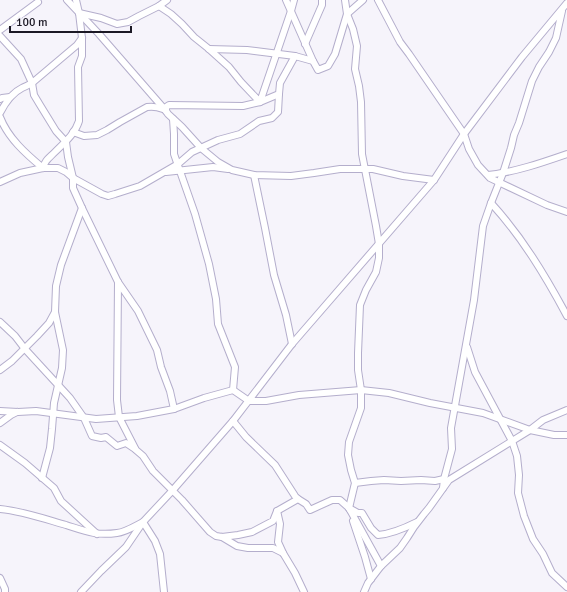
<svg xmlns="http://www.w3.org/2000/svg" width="567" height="592" viewBox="0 0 567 592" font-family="Signika,sans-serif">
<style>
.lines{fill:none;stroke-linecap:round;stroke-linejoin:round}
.minor-casing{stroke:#b4aecc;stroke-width:8}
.minor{stroke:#fff;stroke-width:6}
</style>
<rect width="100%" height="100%" fill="#f6f4fb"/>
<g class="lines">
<g class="minor-casing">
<g id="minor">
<polyline points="67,0 99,34 166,111 168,114 182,127 201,148 218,162 232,170 254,175 291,176 314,173 340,169 373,169 403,176 434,180"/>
<polyline points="286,0 313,61"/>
<polyline points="345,0 347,14 353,29 357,46 355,69 359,86 361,102 362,154 376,226 379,244 379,258 376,272 366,290 360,305 358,353 358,370 361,390 361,408 349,442 348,455 351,470 355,483 349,508"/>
<polyline points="378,0 400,42 409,54 464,134 469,149 478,165 490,178 547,205 567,212"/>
<polyline points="159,6 167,0"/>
<polyline points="79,13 101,18 117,24 128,22 139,16 159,6 171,14 182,24 194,37 209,49 229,67 241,82 260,102 291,11 294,0"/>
<polyline points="0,30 38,2"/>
<polyline points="0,36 21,59 32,83 34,95 40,105 56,131 66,142 68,157 73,178 73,188 82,208 118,282 138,311 157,350 161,367 170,391 174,409"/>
<polyline points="305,44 322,5 322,0"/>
<polyline points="209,49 247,50 295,56"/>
<polyline points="0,99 2,98 10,97"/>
<polyline points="166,111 166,107 169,105 243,106 260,102 279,94 280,83 295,56 313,61 318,70 328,66 335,54 347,14 363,0"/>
<path d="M0 113C5 103 12 93 22 88 26 86 29 85 32 83L77 45 82 38"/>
<path d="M0 117C8 138 26 154 43 168"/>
<polyline points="173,119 174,134 174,154 195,214 209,264 216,299 218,324 235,367 233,390"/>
<path d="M73 132 84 136 97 135 107 130 120 122 147 107C153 106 158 107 163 109"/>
<path d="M43 168C45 160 49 158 55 152 64 143 75 134 79 121L78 67 82 56V38L79 13 76 0"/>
<polyline points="166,172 213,167 228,169"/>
<polyline points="254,175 265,228 274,275 286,315 292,344"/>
<path d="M488 175C515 172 541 163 567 154"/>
<polyline points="0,182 20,173 43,168 58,168 66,172 73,178 102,194 108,196 115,194 140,186 178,164 192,152 218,140 240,134 259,121 272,118 278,112 279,94"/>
<path d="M491 203C522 237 545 275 567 316"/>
<polyline points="118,282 117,400 119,417 136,450 143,456 153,471 182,500 210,532 216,536 222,537 238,535 252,532 273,521 277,511 298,499 295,496 275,465 246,437 233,421"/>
<polyline points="0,322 15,336 25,349 70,398 84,418 92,436 101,438 106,437 117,446 126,443 135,449"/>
<polyline points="467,347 475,372 512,441 517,456 519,475 518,493 524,516 533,539 543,554 552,573 567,587"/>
<polyline points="0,370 12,361 37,336 49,323 55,312"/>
<polyline points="0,411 18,412 36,411 96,419 137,416 174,409 204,398 233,390 249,401 266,401 299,395 361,390 389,393 430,403 483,413 530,430 554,435 567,435"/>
<polyline points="0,423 11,415 17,412"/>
<polyline points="0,445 25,463 54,488 61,501 97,534"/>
<polyline points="42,478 50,448 52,429 54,403 62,368 63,350 55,312 56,286 61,265 82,208"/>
<polyline points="355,483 371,481 384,480 401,481 421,480 435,481 444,479"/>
<polyline points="443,488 444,479 452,449 451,428 474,300 483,226 491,203 503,173 511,148 514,135 519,123 532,81 539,67 549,52 556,38 562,11"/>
<polyline points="298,499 306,504 310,510 332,500 340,500 349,508 350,510"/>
<path d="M0 509C22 511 45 519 66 525 85 531 96 536 117 533 126 532 135 526 143 522L155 541 160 554 164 592"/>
<polyline points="277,511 280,524 278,542 283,553"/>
<polyline points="353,521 365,557 371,579"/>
<polyline points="222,537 237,546 248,548 273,548 283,553 295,573 304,592"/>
<path d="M381 566 349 508 358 513H362L371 528 378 535C392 534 405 528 417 522"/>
<polyline points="0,578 5,589 5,592"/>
<polyline points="81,592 101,571 126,547 143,522 172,491 233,421 292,344 434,180 464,134 522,57 567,3"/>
<polyline points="364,592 368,583 371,579 381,566 400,548 407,538 414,527 424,514 429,508 449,480 530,430 543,420 567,410"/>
</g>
</g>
<use href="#minor" class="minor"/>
</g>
<path d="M10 26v6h121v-6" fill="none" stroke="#1c1925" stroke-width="2"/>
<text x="16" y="26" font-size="12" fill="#1c1925" stroke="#f6f4fb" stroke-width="3" paint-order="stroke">100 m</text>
</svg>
